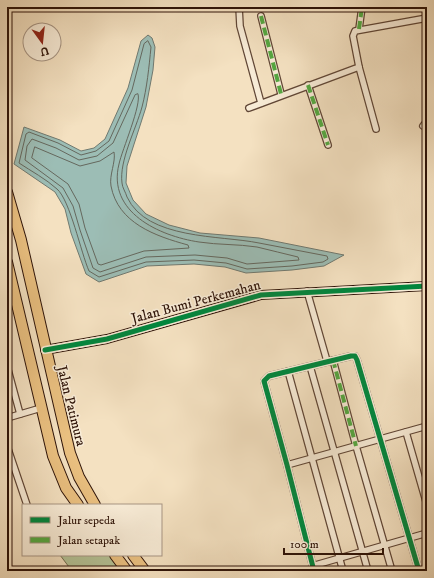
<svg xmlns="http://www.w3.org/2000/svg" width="434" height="578" viewBox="0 0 434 578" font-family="'IM FELL DW Pica',serif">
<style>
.green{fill:#b5c498;stroke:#726c50}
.water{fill:#9cbdb5;stroke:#707970}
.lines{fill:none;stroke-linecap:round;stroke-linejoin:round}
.shore{stroke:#65685e;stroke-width:1}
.street-casing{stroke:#604636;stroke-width:8}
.secondary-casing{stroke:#2e1308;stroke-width:10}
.highway-casing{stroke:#2e1308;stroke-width:12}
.street{stroke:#f8ecd7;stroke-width:5.5}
.secondary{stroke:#f8ecd7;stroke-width:8}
.highway{stroke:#eac080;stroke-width:10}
.quiet{stroke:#54a841;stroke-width:4;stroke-dasharray:8 4;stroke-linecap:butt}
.cycleway-casing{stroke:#f8ecd7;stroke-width:8}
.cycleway{stroke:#00873e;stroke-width:5}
.labels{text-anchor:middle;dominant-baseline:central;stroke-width:3;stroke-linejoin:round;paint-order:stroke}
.street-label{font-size:14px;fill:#2e1308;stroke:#f8ecd7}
</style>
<rect width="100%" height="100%" fill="#f4e1c1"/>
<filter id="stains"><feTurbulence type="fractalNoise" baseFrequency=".005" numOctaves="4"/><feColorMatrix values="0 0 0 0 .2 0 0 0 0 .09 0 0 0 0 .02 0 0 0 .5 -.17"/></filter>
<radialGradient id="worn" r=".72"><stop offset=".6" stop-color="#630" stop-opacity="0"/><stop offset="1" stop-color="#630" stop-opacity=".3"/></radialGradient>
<polygon class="green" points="60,555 112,555 123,571 72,571"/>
<polygon class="water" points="148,35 152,38 155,47 153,70 146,107 127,166 126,183 133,200 146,214 169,225 200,233 259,238 344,255 324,266 292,270 246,273 225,267 194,264 147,266 99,282 86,274 71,233 65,209 55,192 14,164 24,127 60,140 81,151 94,148 105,139 128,88 141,41"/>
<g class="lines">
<g class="shore">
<path d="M148 41 151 47C149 67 147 88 142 107 136 129 119 161 122 183 122 187 126 193 127 197 147 240 220 235 259 243 282 247 304 252 327 256L328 259 323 262 292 266 247 269 226 263 194 260 146 262 99 277 89 271C81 253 70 200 57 189 46 179 31 171 19 163L26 134 29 132 58 143 81 155 96 151 109 141 132 90 144 44Z"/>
<path d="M138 94C142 104 122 150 119 164 107 212 159 236 199 242 218 245 238 244 257 247 271 250 284 254 298 257L299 260 247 264 227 258 195 255 146 257 100 272 93 268 80 230 73 206 63 188 25 160 27 146 32 139 56 148 79 160 97 156 113 143 135 95Z"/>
<path d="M35 147 80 166 100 161 114 152C116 162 109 175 111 186 118 223 155 236 188 245L189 248 144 251 101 265 98 264 85 228 79 204 68 184 32 158Z"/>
</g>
<g class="street-casing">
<g id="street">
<polyline points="239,7 240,26 261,103"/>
<polyline points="261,16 281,94"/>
<polyline points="359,29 362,7"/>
<polyline points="359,67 376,129"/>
<polyline points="308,85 328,145"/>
<polyline points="249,108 359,67 353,36 355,31 427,18"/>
<polyline points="423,126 427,121"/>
<polyline points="307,291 327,361"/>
<polyline points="333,360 356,446 392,571"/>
<polyline points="7,366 20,414"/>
<polyline points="310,366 368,571"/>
<polyline points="288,371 343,571"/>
<polyline points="7,418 41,408"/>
<polyline points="406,432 427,505"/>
<polyline points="7,446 27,505"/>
<polyline points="287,465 427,426"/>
<polyline points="312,566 427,533"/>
<polyline points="314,571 287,465 264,381 269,376 351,356 355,356 357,360 419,571"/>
</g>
</g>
<g class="secondary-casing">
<polyline id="secondary" points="45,350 107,339 261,295 427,286"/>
</g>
<g class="highway-casing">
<g id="highway">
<polyline points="7,192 21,240 70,453 79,477 95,505"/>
<polyline points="7,262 53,456 66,488 78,505"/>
<polyline points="115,555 127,571"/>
<polyline points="133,555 145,571"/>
</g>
</g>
<use href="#street" class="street"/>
<use href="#secondary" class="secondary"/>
<use href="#highway" class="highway"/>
<g class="quiet">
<polyline points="261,16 281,94"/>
<polyline points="359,29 362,7"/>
<polyline points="308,85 328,145"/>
<polyline points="423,126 427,121"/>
<polyline points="333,360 356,446"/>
</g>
<g class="cycleway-casing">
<g id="cycleway">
<polyline points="45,350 107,339 261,295 427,286"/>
<polyline points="314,571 287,465 264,381 269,376 351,356 355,356 357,360 419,571"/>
</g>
</g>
<use href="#cycleway" class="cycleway"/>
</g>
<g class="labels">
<g class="street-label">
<text transform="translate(196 302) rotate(-15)">Jalan Bumi Perkemahan</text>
<text transform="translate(71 406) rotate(76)">Jalan Patimura</text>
</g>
</g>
<rect width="434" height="578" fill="none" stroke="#f4e1c1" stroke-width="24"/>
<rect x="8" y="8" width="418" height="562" fill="none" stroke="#2e1308" stroke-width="2"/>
<rect x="12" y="12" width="410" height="554" fill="none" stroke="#2e1308"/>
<rect x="22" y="504" width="140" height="52" fill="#f8ecd7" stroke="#a79584"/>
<rect x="30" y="517" width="20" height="6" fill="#00873e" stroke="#a79584"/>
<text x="58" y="524" font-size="12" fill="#2e1308">Jalur sepeda</text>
<rect x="30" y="537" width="20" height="6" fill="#54a841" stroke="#a79584"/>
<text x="58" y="544" font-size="12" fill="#2e1308">Jalan setapak</text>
<g transform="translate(42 42) rotate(165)"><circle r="19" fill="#f8ecd7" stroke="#a79584"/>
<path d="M0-3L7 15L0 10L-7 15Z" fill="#8f2418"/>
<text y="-6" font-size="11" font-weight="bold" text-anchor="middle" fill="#2e1308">U</text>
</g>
<path d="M284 548v6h99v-6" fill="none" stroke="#2e1308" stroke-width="2"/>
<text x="290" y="548" font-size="12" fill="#2e1308" stroke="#f8ecd7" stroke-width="3" paint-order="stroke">100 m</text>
<rect width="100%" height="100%" filter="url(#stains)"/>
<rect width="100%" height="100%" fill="url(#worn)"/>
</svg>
